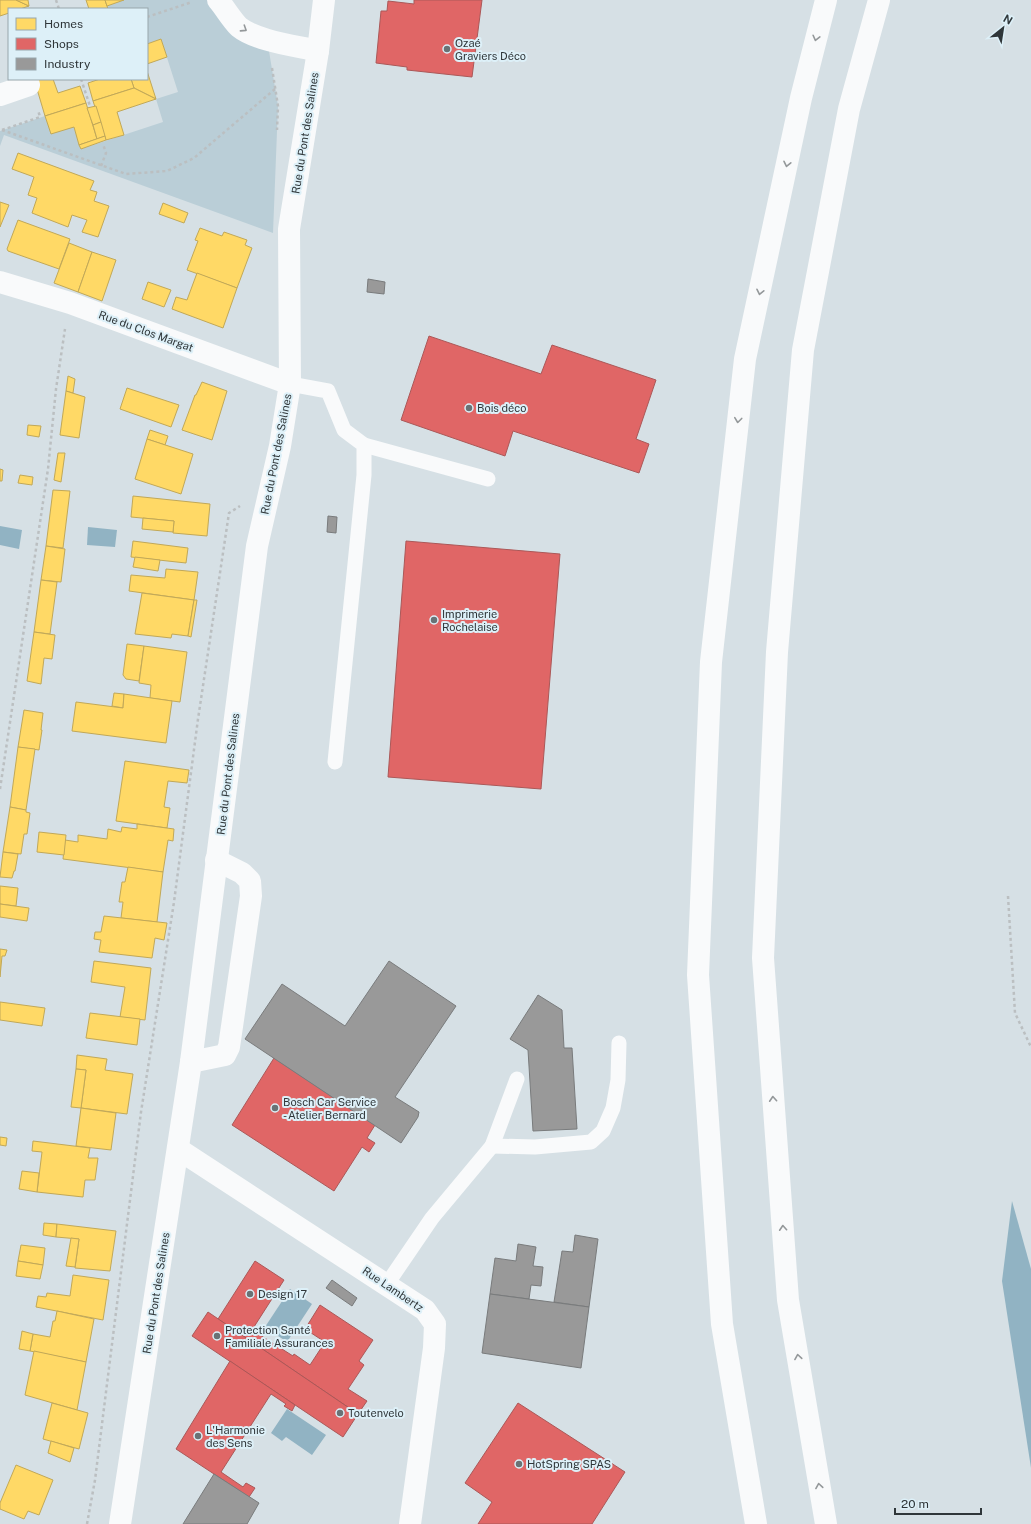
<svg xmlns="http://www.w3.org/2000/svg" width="1031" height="1524" viewBox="0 0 1031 1524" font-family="'Public Sans',sans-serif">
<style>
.green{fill:#baced7}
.water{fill:#91b3c3}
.homes{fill:#ffd966;stroke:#c1a858}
.shops{fill:#e06666;stroke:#ab5858}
.industry{fill:#999;stroke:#797b7c}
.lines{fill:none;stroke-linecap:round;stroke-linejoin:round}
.path{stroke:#bbbfc1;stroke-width:2.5;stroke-dasharray:3 3;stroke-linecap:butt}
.lane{stroke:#f9fafb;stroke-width:15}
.street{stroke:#f9fafb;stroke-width:22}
.secondary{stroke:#f9fafb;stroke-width:22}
.highway{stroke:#f9fafb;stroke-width:22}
.oneway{stroke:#94989a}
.poi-dot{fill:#697275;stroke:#ddf0f8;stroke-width:1.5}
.labels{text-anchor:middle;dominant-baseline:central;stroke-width:4;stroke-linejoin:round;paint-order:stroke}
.poi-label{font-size:11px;fill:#2f3639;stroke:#ddf0f8;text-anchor:start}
.street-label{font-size:11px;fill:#2f3639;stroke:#ddf0f8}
</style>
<rect width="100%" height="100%" fill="#d6e0e5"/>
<polygon class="green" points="124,0 218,0 269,51 278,106 273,233 4,135 0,146 0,131 45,116 74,127 81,149 163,122 156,99 178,92 161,39 147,44 147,9 108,9 107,6"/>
<g class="water">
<polygon points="0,526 22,530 19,549 0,545"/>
<polygon points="88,527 117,530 115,547 87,545"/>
<polygon points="1012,1201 1031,1269 1031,1468 1002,1281"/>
<polygon points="290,1289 312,1304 287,1342 265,1327"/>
<polygon points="287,1409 326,1435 312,1455 286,1437 282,1441 271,1433"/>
</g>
<g class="homes">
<polygon points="0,0 16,0 29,6 20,9 9,9 9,13 0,16"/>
<polygon points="16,0 28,0 29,6"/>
<polygon points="86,0 105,0 108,9 89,9"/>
<polygon points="105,0 124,0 107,6"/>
<polygon points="161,39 167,57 147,64 147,44"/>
<polygon points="147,71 156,99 134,88 131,79 147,79"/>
<polygon points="34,79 53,79 58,93 80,86 86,103 45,116"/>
<polygon points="100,79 131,79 134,88 93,101 88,83"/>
<polygon points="134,88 156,99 117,112 124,135 106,140 93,101"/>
<polygon points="86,103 97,139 79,145 74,127 51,134 45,116"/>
<polygon points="96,106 101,122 93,125 87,108"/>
<polygon points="101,122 105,136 97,139 93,125"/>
<polygon points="105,136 106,140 81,149 79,145"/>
<polygon points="18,153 94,181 90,190 97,192 94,201 109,206 98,237 82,232 87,220 72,215 68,227 32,213 37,198 28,195 34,177 12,169"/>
<polygon points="0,202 9,205 0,227"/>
<polygon points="163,203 188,213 184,223 159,214"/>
<polygon points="18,220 70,239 59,269 8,251 7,249"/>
<polygon points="200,228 222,236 224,232 247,240 245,245 252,248 237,288 187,270 198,241 195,240"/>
<polygon points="69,243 92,252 78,292 54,283"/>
<polygon points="92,252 116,260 102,301 78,292"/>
<polygon points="197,273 237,288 223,328 172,309 176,297 187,300"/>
<polygon points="148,282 171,290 164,307 142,299"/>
<polygon points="68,376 75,379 73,393 66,391"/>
<polygon points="202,382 227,391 212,440 182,430 195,395 196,395"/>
<polygon points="127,388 179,405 171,427 120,409"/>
<polygon points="66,391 85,397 79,438 60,435"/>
<polygon points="28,425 41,426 39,437 27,435"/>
<polygon points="150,430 168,436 165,445 147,439"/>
<polygon points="147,439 193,454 181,494 135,479"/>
<polygon points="58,453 65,453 61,482 54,480"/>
<polygon points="0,469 3,470 2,481 0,481"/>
<polygon points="20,475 33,477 32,485 18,483"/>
<polygon points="53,490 70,491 63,548 46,546"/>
<polygon points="133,496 210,504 207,536 173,533 174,521 131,517"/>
<polygon points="143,518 174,521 173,532 142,529"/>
<polygon points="133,541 188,548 186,563 131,557"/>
<polygon points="46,546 65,549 61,582 41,580"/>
<polygon points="135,557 160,560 158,571 133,567"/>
<polygon points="166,569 198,572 194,600 129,591 131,575 165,578"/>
<polygon points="41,580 57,582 50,634 34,632"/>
<polygon points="142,593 194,600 188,636 172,634 171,638 135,634"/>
<polygon points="194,600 197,600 191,637 188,636"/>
<polygon points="34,632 55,635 52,659 44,658 41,684 27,681"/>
<polygon points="127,644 144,646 139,681 126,679 123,675"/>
<polygon points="144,646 187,652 180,702 150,698 151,685 139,683"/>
<polygon points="114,693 124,694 123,708 112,706"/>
<polygon points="124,694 172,701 166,743 72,731 76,702 123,708"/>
<polygon points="24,710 43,713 41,730 42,730 39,750 18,747"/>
<polygon points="18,747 35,749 26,810 10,807"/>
<polygon points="125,761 189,770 187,783 168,781 164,807 170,808 167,828 116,821"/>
<polygon points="10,807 26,810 26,812 30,813 27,834 24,834 21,854 3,852"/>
<polygon points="137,824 174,829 173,841 168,840 163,872 63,859 65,840 78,842 78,835 107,839 108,829 121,832 122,827 137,829"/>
<polygon points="39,832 66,835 64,855 37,852"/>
<polygon points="3,852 18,854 15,871 14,871 12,878 0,877"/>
<polygon points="128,867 163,872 157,922 121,918 123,902 119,902 122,882 125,882"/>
<polygon points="0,886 18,888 16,906 0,904"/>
<polygon points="0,904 29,908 27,921 0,917"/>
<polygon points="104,916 167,923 164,940 155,938 152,958 99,952 101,940 94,939 95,932 101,932"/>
<polygon points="0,949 7,950 5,956 2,956 0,977"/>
<polygon points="94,961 151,968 145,1020 120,1017 125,987 91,982"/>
<polygon points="0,1002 45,1008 42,1026 0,1020"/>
<polygon points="90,1013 140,1019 137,1045 86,1038"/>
<polygon points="77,1055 107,1059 105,1070 133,1074 127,1114 81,1108 86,1070 76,1069"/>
<polygon points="76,1069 86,1070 81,1108 71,1107"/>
<polygon points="81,1108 116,1113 111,1150 76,1146"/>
<polygon points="0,1137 7,1138 6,1146 0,1145"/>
<polygon points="33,1141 90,1148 88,1158 98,1158 95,1180 85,1180 83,1197 37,1192 42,1152 32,1151"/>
<polygon points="22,1171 39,1173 37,1192 19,1189"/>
<polygon points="44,1223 57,1224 56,1237 43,1235"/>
<polygon points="57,1224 116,1231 110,1271 75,1268 79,1239 56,1237"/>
<polygon points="71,1238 79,1239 75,1267 66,1266"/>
<polygon points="21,1245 45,1248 43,1265 18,1261"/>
<polygon points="18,1261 43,1265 40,1279 16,1276"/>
<polygon points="73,1275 109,1280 103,1320 36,1307 38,1296 46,1297 47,1293 70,1296"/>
<polygon points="57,1311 94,1319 86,1362 30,1351 33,1334 50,1337 53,1321 55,1321"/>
<polygon points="22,1331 33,1334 30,1351 19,1349"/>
<polygon points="34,1351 86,1362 77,1410 25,1395"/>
<polygon points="52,1403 88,1413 79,1449 43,1439"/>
<polygon points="51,1441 74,1448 70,1462 48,1453"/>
<polygon points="16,1465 53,1480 39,1515 28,1511 24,1519 0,1509 0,1503"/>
</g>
<g class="shops">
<polygon points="414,0 482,0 472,77 407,70 407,67 376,63 381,11 387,11 388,1 414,4"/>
<polygon points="429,336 541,374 552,345 656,380 636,439 649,444 639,473 513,431 505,456 401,420"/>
<polygon points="406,541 560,554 541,789 388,777"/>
<polygon points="274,1058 375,1125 367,1138 375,1143 369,1152 362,1147 334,1191 232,1125"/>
<polygon points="255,1261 284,1280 252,1330 293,1356 294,1354 310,1365 325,1342 305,1329 320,1305 373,1340 359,1361 364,1365 348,1389 367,1401 358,1414 218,1319"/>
<polygon points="208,1312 358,1414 343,1437 192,1336"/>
<polygon points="230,1361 295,1405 292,1411 284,1406 286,1404 271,1394 221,1472 243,1487 246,1483 255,1488 249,1497 176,1449"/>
<polygon points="518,1403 625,1472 592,1524 478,1524 492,1502 465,1483"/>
</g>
<g class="industry">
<polygon points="368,279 385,282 384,294 367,292"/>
<polygon points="328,516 337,517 336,533 327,532"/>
<polygon points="389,961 456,1006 395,1097 419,1112 418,1117 401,1143 245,1039 282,984 345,1026"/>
<polygon points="538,995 562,1010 564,1048 572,1048 577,1129 533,1131 528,1050 510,1039"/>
<polygon points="575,1235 598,1239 589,1307 554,1302 562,1251 573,1252"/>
<polygon points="518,1244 536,1247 533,1266 543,1267 541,1286 531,1285 529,1299 490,1294 495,1258 516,1261"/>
<polygon points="332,1280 357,1298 352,1306 326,1288"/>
<polygon points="490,1294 589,1307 581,1368 482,1353"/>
<polygon points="214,1474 259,1503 247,1524 183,1524"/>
</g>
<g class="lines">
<g class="path">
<polyline points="56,0 59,9"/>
<polyline points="147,17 192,2"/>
<polyline points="272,68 278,106 277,130"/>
<polyline points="81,79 90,106"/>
<polyline points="2,130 126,174 167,171 194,158 275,89"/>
<polyline points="2,130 40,117 38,110"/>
<polyline points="101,166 106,153 103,144"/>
<polyline points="0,789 48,469 56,389 65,329"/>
<polyline points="1008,896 1015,1013 1031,1047"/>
<polyline points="87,1524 95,1480 141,1112 174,902 198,719 229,513 240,506"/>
</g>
<g class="lane">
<polyline points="290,384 328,391 344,430 364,445 364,475 335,762"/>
<polyline points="364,445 488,479"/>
<polyline points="492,1146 535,1147 591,1142 603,1131 613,1108 618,1080 619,1043"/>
<polyline points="387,1284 432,1218 492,1146 517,1079"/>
</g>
<g class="street">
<path d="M218 0C225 8 231 19 239 27 256 41 297 46 318 51"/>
<polyline points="0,95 29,85"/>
<polyline points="0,282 70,303 290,384"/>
<polyline points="191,1062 225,1055 229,1047 251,896 250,881 242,873 216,860"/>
<polyline points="178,1149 425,1310 435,1324 434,1348 410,1524"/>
</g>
<polyline class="secondary" points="120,1524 191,1062 257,546 280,446 290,384 289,229 318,51 324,0"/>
<g class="highway">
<polyline points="756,1524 722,1324 698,975 711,662 745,359 801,98 826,0"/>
<polyline points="826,1524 788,1300 763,958 777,652 803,350 849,109 879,0"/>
</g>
</g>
<defs><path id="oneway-chevron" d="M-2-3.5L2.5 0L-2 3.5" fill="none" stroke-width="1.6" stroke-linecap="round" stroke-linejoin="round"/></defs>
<g class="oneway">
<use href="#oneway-chevron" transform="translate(244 29) rotate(33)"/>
<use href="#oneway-chevron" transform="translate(816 38) rotate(104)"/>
<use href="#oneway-chevron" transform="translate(787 164) rotate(102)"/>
<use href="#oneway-chevron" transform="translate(760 292) rotate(102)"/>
<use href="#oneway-chevron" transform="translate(738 420) rotate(97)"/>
<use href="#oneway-chevron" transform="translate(773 1099) rotate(-94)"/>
<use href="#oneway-chevron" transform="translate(783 1228) rotate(-94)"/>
<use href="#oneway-chevron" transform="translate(798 1357) rotate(-99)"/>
<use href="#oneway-chevron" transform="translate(819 1486) rotate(-99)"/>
</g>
<g class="poi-dot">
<circle cx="447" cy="49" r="4"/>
<circle cx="469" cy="408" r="4"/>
<circle cx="434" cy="620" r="4"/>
<circle cx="275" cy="1108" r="4"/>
<circle cx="250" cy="1294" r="4"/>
<circle cx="217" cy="1336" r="4"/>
<circle cx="340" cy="1413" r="4"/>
<circle cx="198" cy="1436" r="4"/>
<circle cx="519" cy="1464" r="4"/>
</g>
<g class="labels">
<g class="poi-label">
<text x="455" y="43">Ozaé<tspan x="455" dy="13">Graviers Déco</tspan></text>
<text x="477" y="408">Bois déco</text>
<text x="442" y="614">Imprimerie<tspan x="442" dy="13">Rochelaise</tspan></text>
<text x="283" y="1102">Bosch Car Service<tspan x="283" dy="13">- Atelier Bernard</tspan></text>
<text x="258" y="1294">Design 17</text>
<text x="225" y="1330">Protection Santé<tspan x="225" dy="13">Familiale Assurances</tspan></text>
<text x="348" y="1413">Toutenvelo</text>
<text x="206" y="1430">L'Harmonie<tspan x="206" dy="13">des Sens</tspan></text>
<text x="527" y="1464">HotSpring SPAS</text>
</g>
<g class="street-label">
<text transform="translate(305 133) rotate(-81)">Rue du Pont des Salines</text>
<text transform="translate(146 331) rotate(20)">Rue du Clos Margat</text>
<text transform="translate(276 454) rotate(-79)">Rue du Pont des Salines</text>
<text transform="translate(228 774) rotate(-83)">Rue du Pont des Salines</text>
<text transform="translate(393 1289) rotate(34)">Rue Lambertz</text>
<text transform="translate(156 1293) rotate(-81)">Rue du Pont des Salines</text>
</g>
</g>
<rect x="8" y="8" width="140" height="72" fill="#ddf0f8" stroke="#97a6ac"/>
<rect x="16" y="18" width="20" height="12" fill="#ffd966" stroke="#97a6ac"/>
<text x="44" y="28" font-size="12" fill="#2f3639">Homes</text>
<rect x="16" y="38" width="20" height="12" fill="#e06666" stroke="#97a6ac"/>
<text x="44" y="48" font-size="12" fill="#2f3639">Shops</text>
<rect x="16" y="58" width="20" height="12" fill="#999999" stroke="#97a6ac"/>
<text x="44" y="68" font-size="12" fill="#2f3639">Industry</text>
<g transform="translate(1003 28) rotate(30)" stroke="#ddf0f8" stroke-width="3" paint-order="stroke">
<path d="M0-3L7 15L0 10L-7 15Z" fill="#2f3639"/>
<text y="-6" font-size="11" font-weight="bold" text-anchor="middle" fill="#2f3639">N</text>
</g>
<path d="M895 1508v6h86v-6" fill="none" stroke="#2f3639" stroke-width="2"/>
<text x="901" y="1508" font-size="12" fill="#2f3639" stroke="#ddf0f8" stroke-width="3" paint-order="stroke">20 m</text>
</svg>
